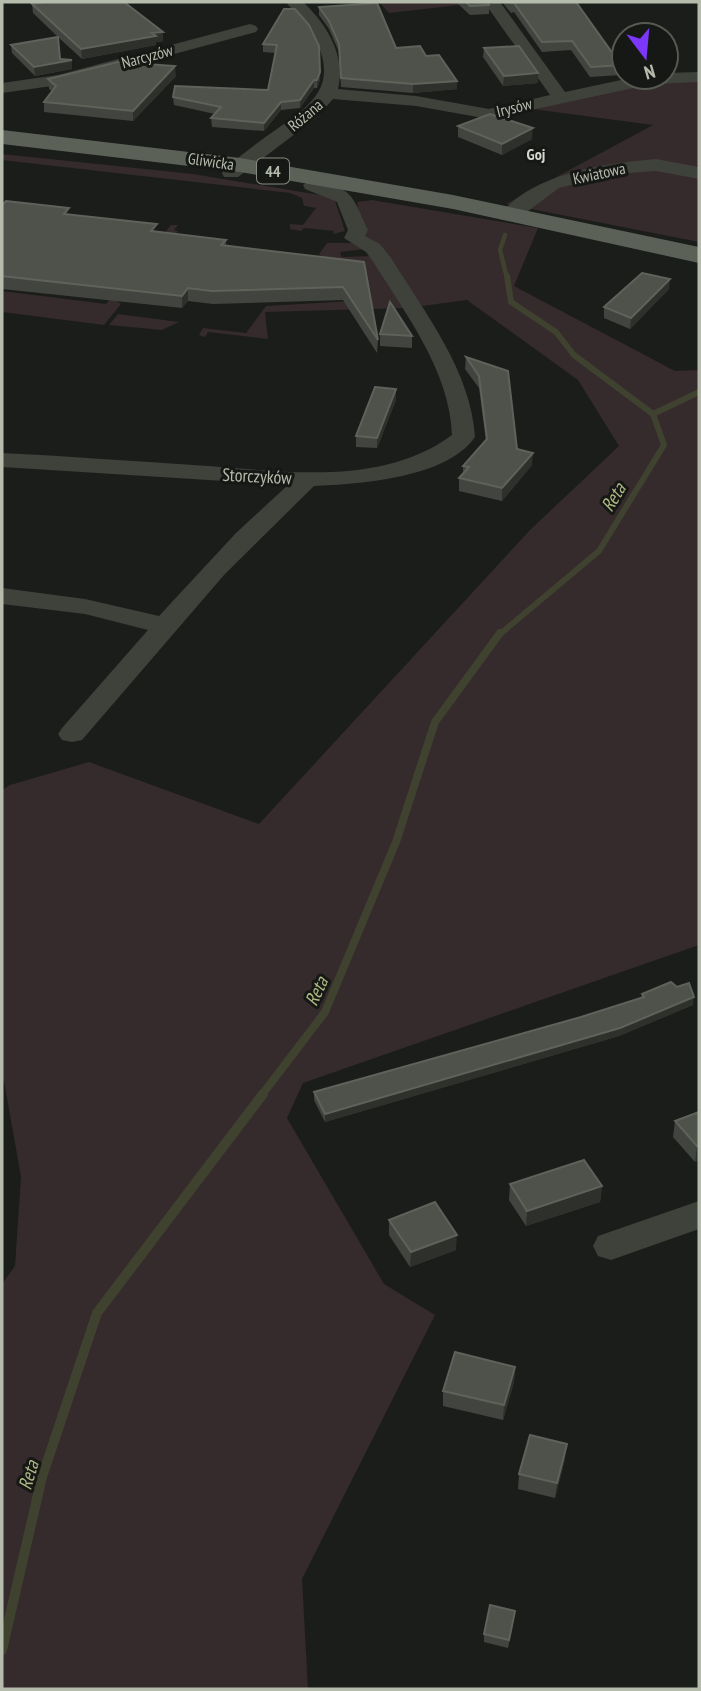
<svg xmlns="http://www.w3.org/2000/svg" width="701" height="1691" viewBox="0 0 701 1691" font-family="'PT Sans Narrow',sans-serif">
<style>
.green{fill:#352a2c}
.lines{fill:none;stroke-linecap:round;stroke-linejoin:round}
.stream-far3{stroke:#3f422f;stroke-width:4.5}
.stream-far2{stroke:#3f422f;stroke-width:6}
.stream-far1{stroke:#3f422f;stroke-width:8}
.stream{stroke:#3f422f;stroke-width:10}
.minor{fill:#3e423b;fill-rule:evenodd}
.major{fill:#5c6157;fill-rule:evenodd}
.wall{fill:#42453f}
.shaded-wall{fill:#2d302b}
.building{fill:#4e524b;stroke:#5e625a;stroke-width:2}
.labels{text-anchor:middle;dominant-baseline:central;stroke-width:6;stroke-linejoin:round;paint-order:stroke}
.far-street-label{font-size:16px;fill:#b6bcac;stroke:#161815}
.far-neighbourhood-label{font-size:16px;font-weight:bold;fill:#d4d8ce;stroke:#161815}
.shield{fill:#161815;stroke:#868b7f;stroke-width:2}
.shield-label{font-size:16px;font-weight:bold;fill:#b6bcac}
.street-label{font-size:18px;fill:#b6bcac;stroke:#161815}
.water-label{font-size:19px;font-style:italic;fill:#afb883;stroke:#161815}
</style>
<rect width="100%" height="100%" fill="#1b1d1a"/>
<g class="green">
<polygon points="379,2 467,2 468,4 389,13"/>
<polygon points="678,79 699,80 699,165 686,173 699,177 699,242 506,204 653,125 532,109 555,100"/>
<polygon points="2,154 193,174 320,195 335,201 345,231 333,234 334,231 304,228 301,231 290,229 290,224 303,225 316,208 304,206 302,198 290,193 2,160"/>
<polygon points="372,200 538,228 514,286 675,371 699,370 699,945 303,1083 287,1118 384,1284 435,1315 302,1579 308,1689 2,1689 2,1284 15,1266 21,1177 4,1081 2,1080 2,790 10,785 89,762 259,824 530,530 619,446 578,380 467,300 415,307 363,236 357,202"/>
<polygon points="171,225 178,225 174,230 178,231 117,301 121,304 104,325 2,312 2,291 106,304"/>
<polygon points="327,243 358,243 366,249 340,252 342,257 372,256 406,308 265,312 268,339 208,332 205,337 199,335 203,328 246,333 266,306 370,300 319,254"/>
<polygon points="118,314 179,322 162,330 109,325"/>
</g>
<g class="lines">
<polyline class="stream-far3" points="505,235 500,250 507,278"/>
<g class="stream-far2">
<polyline points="507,276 511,302 556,332 574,355 653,414"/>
<polyline points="499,635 599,551 664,445 653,414 699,392"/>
</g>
<polyline class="stream-far1" points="261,1096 325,1012 396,842 435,722 500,633"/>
<polyline class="stream" points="2,1650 42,1477 97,1313 263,1094"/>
<g class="minor">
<path d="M286 2H303C327 24 346 56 338 89L416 96 489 109 550 95 484 2H500L565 92 635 77H666V73L699 72V82L652 84 489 119 416 106 333 99 316 118 238 177H224L222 173 224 169C242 155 259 141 277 129 314 103 339 85 314 36 307 23 295 14 286 2Z"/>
<polygon points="250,24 256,26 258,29 256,32 59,85 2,93 2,83 58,75"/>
<path d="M656 159 699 167V179L656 171 616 174 559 188 516 220H502L499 216C531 173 607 163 656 159Z"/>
<path d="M312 179C354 190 351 193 368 230L365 236 380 244 391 258C425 313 471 371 475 437 447 478 360 484 314 486L224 575 82 740 72 742 62 740 58 734 62 728 148 630 85 614 2 604V588L85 599 159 616 236 533 288 485 2 467V453C66 456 130 461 193 465 278 470 379 489 452 435 450 371 405 313 372 260L366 252 344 238 348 230 337 202 305 189 303 185Z"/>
<polygon points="699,1201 699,1229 611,1260 598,1256 593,1246 598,1236"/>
</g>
<polygon class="major" points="2,130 240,158 453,195 699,247 699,263 453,209 240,172 2,144"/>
</g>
<g class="wall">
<polygon points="456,2 488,2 489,5 489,14 470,15"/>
<polygon points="502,2 576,2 621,65 621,75 590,77 571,50 542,52 514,12 511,13"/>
<polygon points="32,4 163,41 156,42 156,45 82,59 58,37 60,59 72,60 72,69 35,76 12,53 11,45 58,37 33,13"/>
<polygon points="319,7 396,48 426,56 457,81 457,89 413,93 341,87 339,52 329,29 319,15"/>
<polygon points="284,9 320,72 320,80 317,88 314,88 300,108 281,110 264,131 212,127 211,118 215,114 174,105 173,97 268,90 276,53 263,52 263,44"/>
<polygon points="484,48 538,83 503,86 483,57"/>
<polygon points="176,76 133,121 44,112 44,102 52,91 49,89 48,79"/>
<polygon points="458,126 532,139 502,155 458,137"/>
<polygon points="2,205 70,214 157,231 226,240 226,246 364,262 378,340 377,353 343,300 213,304 188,301 182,308 2,289"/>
<polygon points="669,289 630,329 604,318 604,307"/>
<polygon points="380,334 412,336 412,348 380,346"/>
<polygon points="466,357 508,371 517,449 532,465 502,501 459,491 459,478 463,475 463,466 486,441 479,388 465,369"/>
<polygon points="396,389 396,400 377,448 356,447 356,436"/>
<polygon points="642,994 693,1005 619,1036 325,1122 314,1100 314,1092 581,1017 641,998"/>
<polygon points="699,1112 699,1160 695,1162 673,1137 675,1121"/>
<polygon points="510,1184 602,1186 600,1202 526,1226 509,1200"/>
<polygon points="389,1220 456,1250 410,1267 389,1235"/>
<polygon points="515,1367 514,1382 503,1420 443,1406 443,1391"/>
<polygon points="565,1459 555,1498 518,1489 519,1474"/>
<polygon points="514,1619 508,1648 484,1642 484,1634"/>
</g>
<g class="shaded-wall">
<polygon points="163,32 163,41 156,42 156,45 82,59 81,49"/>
<polygon points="72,60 72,69 35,76 34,67"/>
<polygon points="175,66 176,76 133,121 133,111"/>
<polygon points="320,72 320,80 317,88 317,80"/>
<polygon points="538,73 538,83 503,86 504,76"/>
<polygon points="314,80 314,88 300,108 300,100"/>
<polygon points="457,81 457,89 413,93 413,84"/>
<polygon points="281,102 281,110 264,131 264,123"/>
<polygon points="533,128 532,139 502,155 502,144"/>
<polygon points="670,279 669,289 630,329 631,318"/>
<polygon points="188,288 188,301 182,308 182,296"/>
<polygon points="396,389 396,400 377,448 377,438"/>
<polygon points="533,453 532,465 502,501 502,488"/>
<polygon points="694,997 693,1005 619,1036 325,1122 325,1114"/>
<polygon points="697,1146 699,1146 699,1160 695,1162"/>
<polygon points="602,1186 600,1202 526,1226 527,1211"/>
<polygon points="457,1235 456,1250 410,1267 411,1252"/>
<polygon points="515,1367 514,1382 503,1420 504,1405"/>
<polygon points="567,1444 565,1459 555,1498 557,1483"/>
</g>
<g class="building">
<polygon points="47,2 124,2 163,32 152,33 156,36 81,49 32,4"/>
<polygon points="466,2 488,2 489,5 470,6"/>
<polygon points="510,2 576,2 621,65 591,67 572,41 542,42 514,3 511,3"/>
<polygon points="377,3 396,48 420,46 426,56 439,55 457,81 413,84 341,78 339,44 329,21 319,7"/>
<polygon points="284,9 295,9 309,25 319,46 320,72 317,80 314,80 300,100 281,102 264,123 211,118 221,107 173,97 175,86 268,90 277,45 263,44"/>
<polygon points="58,37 60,59 72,60 34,67 11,45"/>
<polygon points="519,46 538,73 504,76 484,48"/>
<polygon points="118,62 175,66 133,111 44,102 56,86 48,79"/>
<polygon points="490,114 533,128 502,144 458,126"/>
<polygon points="6,201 69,208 64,214 157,224 151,231 226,240 221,245 364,262 378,340 343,287 212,291 188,288 182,296 2,276 2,205"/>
<polygon points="642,273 670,279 631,318 604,307"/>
<polygon points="390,302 412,336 380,334"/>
<polygon points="466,357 508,371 517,449 533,453 502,488 459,478 469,467 463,466 487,439 479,376"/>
<polygon points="375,387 396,389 377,438 356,436"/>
<polygon points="671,982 677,987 689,983 694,997 620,1028 325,1114 314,1092 581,1017 644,997 642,994"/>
<polygon points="699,1112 699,1146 697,1146 675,1121"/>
<polygon points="584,1160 602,1186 527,1211 510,1184"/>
<polygon points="435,1202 457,1235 411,1252 389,1220"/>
<polygon points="455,1352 515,1367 504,1405 443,1391"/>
<polygon points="530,1435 567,1444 557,1483 519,1474"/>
<polygon points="490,1605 515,1611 509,1640 484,1634"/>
</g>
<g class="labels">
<g class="far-street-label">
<text transform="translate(147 56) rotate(-15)">Narcyzów</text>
<text transform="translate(514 107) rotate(-14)">Irysów</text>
<text transform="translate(305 115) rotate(-40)">Różana</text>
<text transform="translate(211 161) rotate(8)">Gliwicka</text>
<text transform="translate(599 173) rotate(-12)">Kwiatowa</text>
</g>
<g class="far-neighbourhood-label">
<text x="536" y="154">Goj</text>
</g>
<rect class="shield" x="257" y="158.5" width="32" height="25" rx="5"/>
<g class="shield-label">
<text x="273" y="171">44</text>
</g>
<g class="street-label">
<text transform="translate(257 476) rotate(3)">Storczyków</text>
</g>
<g class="water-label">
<text transform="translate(613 497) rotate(-59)">Reta</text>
<text transform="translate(316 991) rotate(-65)">Reta</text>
<text transform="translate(28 1475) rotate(-74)">Reta</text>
</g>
</g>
<rect width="701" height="1691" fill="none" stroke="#b6bcac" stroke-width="7"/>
<g transform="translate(645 56) rotate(164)"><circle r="33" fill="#161815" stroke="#565a51" stroke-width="2"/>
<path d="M0-5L12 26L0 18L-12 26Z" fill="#7d37f8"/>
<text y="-10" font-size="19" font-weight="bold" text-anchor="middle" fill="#b6bcac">N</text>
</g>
</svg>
